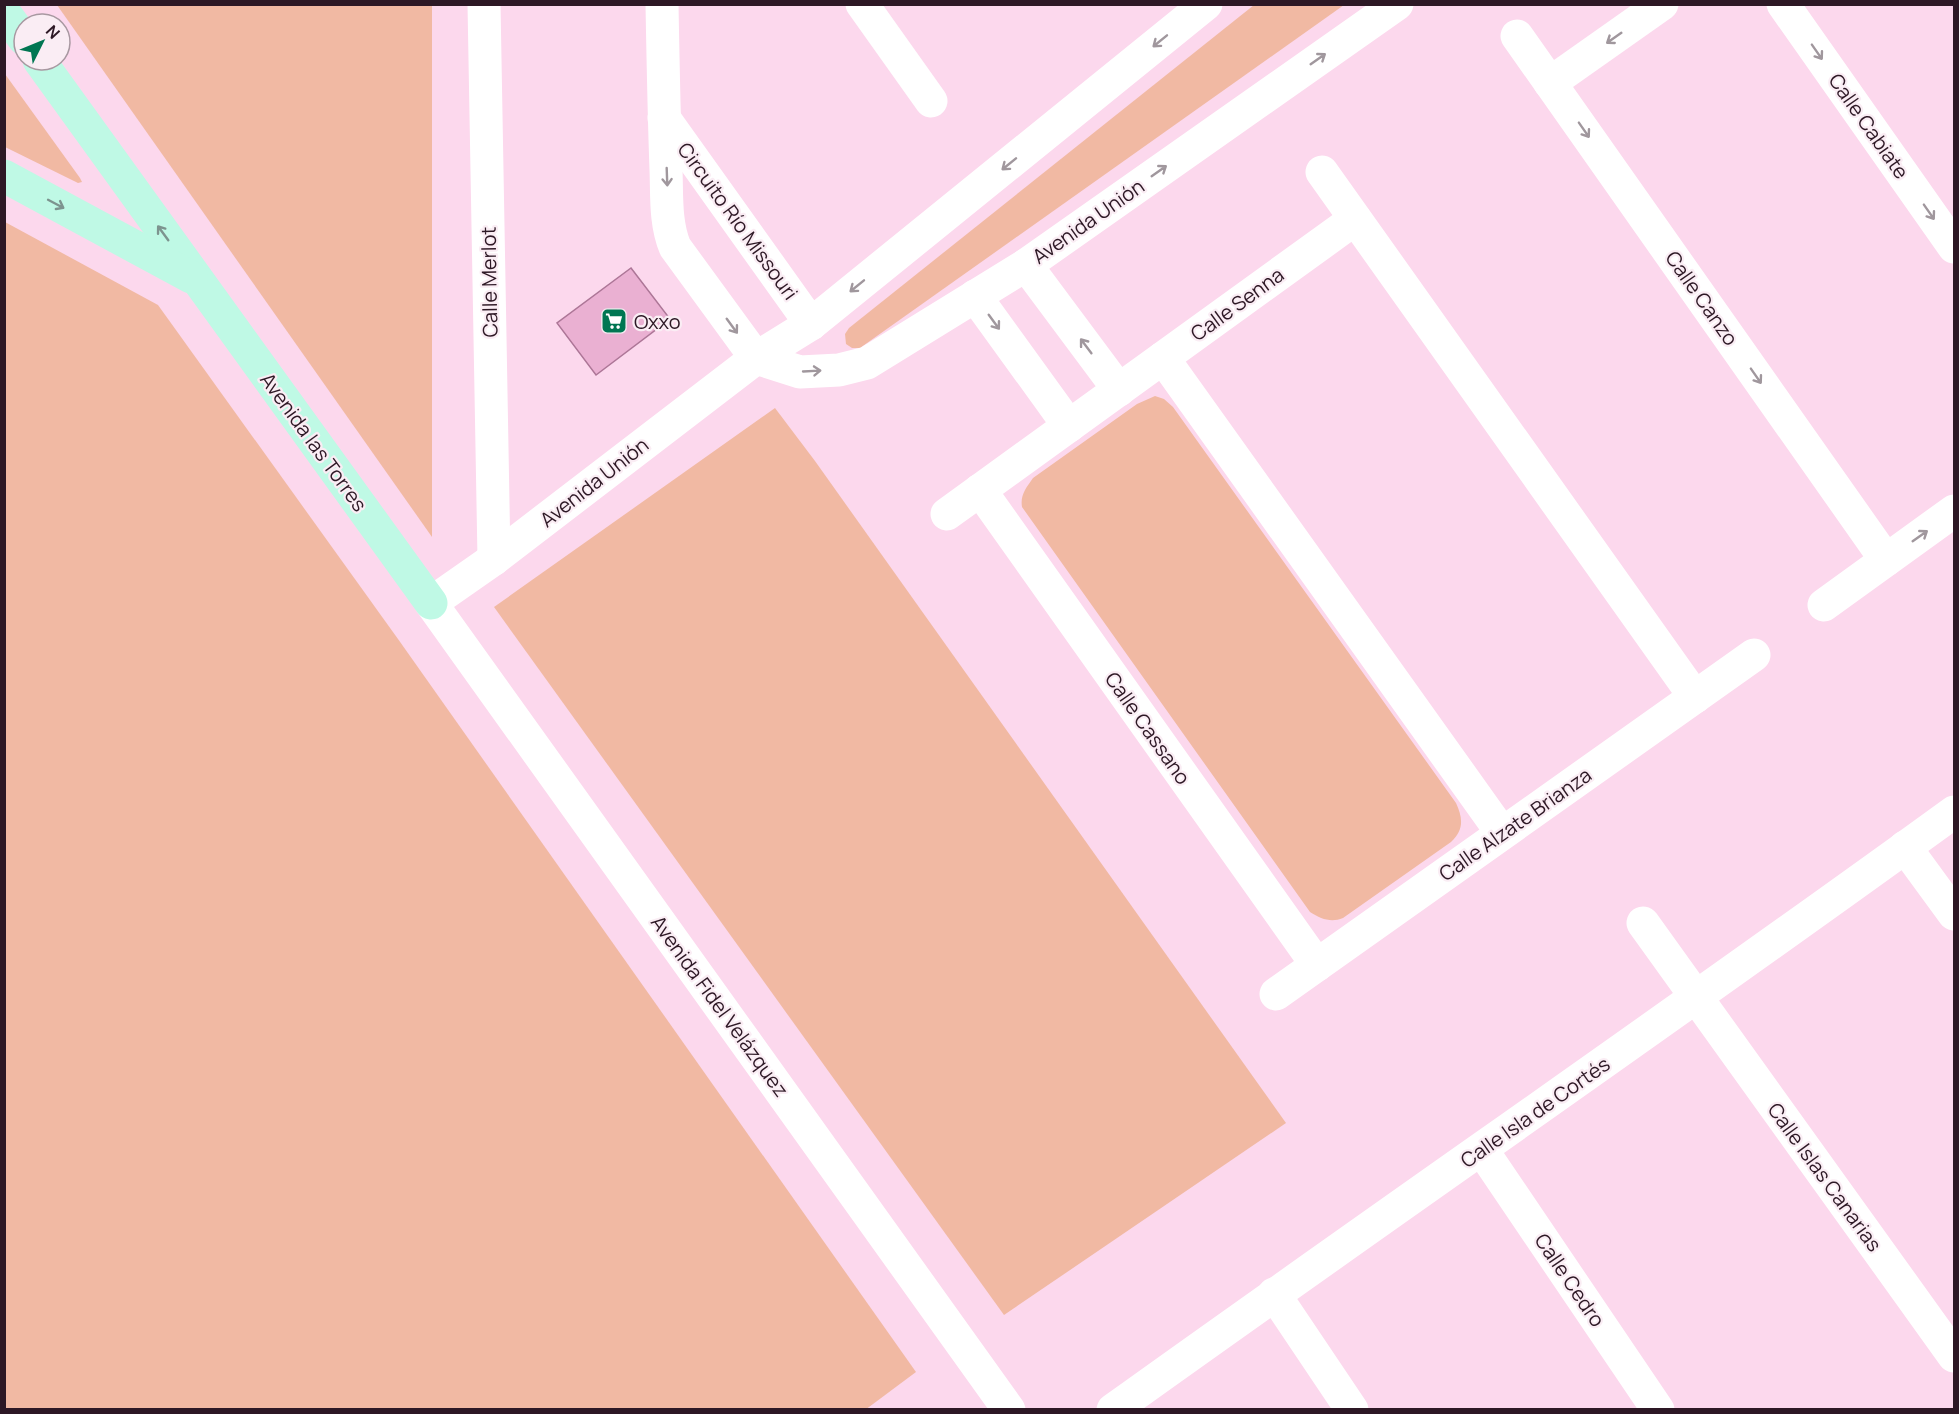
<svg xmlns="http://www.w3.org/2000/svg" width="1959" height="1414" viewBox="0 0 1959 1414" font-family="Manrope,sans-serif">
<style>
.green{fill:#f1b9a3}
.building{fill:#eab0d2;stroke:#ad7697;stroke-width:1.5}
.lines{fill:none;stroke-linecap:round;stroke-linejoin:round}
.minor{stroke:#fff;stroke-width:33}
.tertiary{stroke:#fff;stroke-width:33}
.secondary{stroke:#bff9e5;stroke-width:33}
.oneway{stroke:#a0979d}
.oneway2{stroke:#7d948f}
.labels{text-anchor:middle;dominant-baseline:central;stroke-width:4.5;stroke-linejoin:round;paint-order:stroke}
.street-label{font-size:20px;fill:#2d1825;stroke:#faedf4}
.poi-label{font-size:20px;fill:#2d1825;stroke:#faedf4;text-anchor:start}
</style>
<rect width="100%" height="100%" fill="#fcd8ed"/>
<g class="green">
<polygon points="57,5 432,5 432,537"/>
<polygon points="1254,5 1344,5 860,348 852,348 846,344 845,334 849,328"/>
<polygon points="5,74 80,178 82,182 78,183 5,147"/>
<polygon points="5,222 158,305 398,639 916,1372 865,1410 5,1409"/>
<path d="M1155 396 1164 399 1173 407 1456 803C1463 818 1464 830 1451 842L1343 918C1331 923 1321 919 1310 912L1022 507C1020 495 1026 488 1033 478L1137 404Z"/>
<polygon points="775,408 815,461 1286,1123 1004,1315 494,607"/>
</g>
<polygon class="building" points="631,268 670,319 596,375 557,323"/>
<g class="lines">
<g class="minor">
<polyline points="484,4 494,559"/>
<path d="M662 4C663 60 664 115 666 170 667 195 665 223 675 247L756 358"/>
<polyline points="862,4 931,101"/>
<polyline points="1783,4 1954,247"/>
<polyline points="1517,36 1886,560"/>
<polyline points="1550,83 1662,4"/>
<polyline points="664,118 811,324"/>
<polyline points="1322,172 1695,697"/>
<polyline points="1026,265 1119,390"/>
<polyline points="975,296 1069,426"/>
<polyline points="1163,358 1502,833"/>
<polyline points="980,490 1317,965"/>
<polyline points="947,514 1355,219"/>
<polyline points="1824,605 1954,511"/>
<polyline points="1905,847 1954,914"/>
<polyline points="1643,923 1954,1356"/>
<polyline points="1276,994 1754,655"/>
<polyline points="1482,1150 1658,1410"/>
<polyline points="1274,1294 1352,1410"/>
<path d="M1113 1410C1393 1209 1676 1014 1954 812"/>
</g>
<g class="tertiary">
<polyline points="756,358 800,372 839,370 867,363 1026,265 1397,4"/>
<polyline points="1009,1410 431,603 494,559 756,358 811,324 1206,4"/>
</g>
<g class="secondary">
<polyline points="4,12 24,39"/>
<polyline points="39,60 431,603"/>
<polyline points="4,176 191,277"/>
</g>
</g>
<defs><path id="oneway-shaft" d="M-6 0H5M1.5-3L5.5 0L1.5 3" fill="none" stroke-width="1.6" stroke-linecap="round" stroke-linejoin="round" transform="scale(1.5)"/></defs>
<g class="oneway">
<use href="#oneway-shaft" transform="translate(1614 38) rotate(145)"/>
<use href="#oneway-shaft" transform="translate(1160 41) rotate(141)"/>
<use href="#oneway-shaft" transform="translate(1817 52) rotate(55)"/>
<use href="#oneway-shaft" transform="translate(1318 59) rotate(-35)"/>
<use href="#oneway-shaft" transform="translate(1584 130) rotate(55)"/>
<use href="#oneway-shaft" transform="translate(1009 164) rotate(141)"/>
<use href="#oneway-shaft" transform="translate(1159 171) rotate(-35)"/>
<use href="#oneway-shaft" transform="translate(667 177) rotate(88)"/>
<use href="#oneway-shaft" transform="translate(1929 212) rotate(55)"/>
<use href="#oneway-shaft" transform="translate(857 286) rotate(141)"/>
<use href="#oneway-shaft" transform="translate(994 322) rotate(54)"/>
<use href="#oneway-shaft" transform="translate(732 326) rotate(54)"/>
<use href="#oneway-shaft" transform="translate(1086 346) rotate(-127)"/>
<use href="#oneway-shaft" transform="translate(812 371) rotate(-3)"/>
<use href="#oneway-shaft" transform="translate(1756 376) rotate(55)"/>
<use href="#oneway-shaft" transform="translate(1920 536) rotate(-35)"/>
</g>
<g class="oneway2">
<use href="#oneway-shaft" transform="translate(56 204) rotate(28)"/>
<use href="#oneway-shaft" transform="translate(163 233) rotate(-126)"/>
</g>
<defs>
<g id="supermarket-square" transform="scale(1.35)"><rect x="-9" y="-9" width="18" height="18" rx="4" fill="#007652" stroke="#faedf4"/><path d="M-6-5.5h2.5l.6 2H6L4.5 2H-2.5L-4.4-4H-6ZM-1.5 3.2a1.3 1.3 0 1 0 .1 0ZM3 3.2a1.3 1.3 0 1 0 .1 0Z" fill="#fff"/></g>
</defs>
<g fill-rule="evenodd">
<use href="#supermarket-square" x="614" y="321"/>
</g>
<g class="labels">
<g class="street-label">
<text transform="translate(1869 126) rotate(55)">Calle Cabiate</text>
<text transform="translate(738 221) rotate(54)">Circuito Río Missouri</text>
<text transform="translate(1088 221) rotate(-35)">Avenida Unión</text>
<text transform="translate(489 282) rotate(-91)">Calle Merlot</text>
<text transform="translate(1702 298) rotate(55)">Calle Canzo</text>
<text transform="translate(1237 304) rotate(-36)">Calle Senna</text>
<text transform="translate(314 442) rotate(54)">Avenida las Torres</text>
<text transform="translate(594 482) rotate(-38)">Avenida Unión</text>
<text transform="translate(1148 728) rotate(55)">Calle Cassano</text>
<text transform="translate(1515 824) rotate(-35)">Calle Alzate Brianza</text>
<text transform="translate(720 1006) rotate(54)">Avenida Fidel Velázquez</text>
<text transform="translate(1535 1112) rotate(-35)">Calle Isla de Cortés</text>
<text transform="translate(1825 1177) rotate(54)">Calle Islas Canarias</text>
<text transform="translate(1570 1280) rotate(56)">Calle Cedro</text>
</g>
<g class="poi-label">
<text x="634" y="321">Oxxo</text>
</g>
</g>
<rect width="1959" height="1414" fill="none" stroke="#2d1825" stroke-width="12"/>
<g transform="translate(42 42) rotate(47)"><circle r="28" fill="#faedf4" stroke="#a898a1" stroke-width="1.5"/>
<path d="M0-4.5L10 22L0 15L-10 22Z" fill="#007652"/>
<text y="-9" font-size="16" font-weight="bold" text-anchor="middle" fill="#2d1825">N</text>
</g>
</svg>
